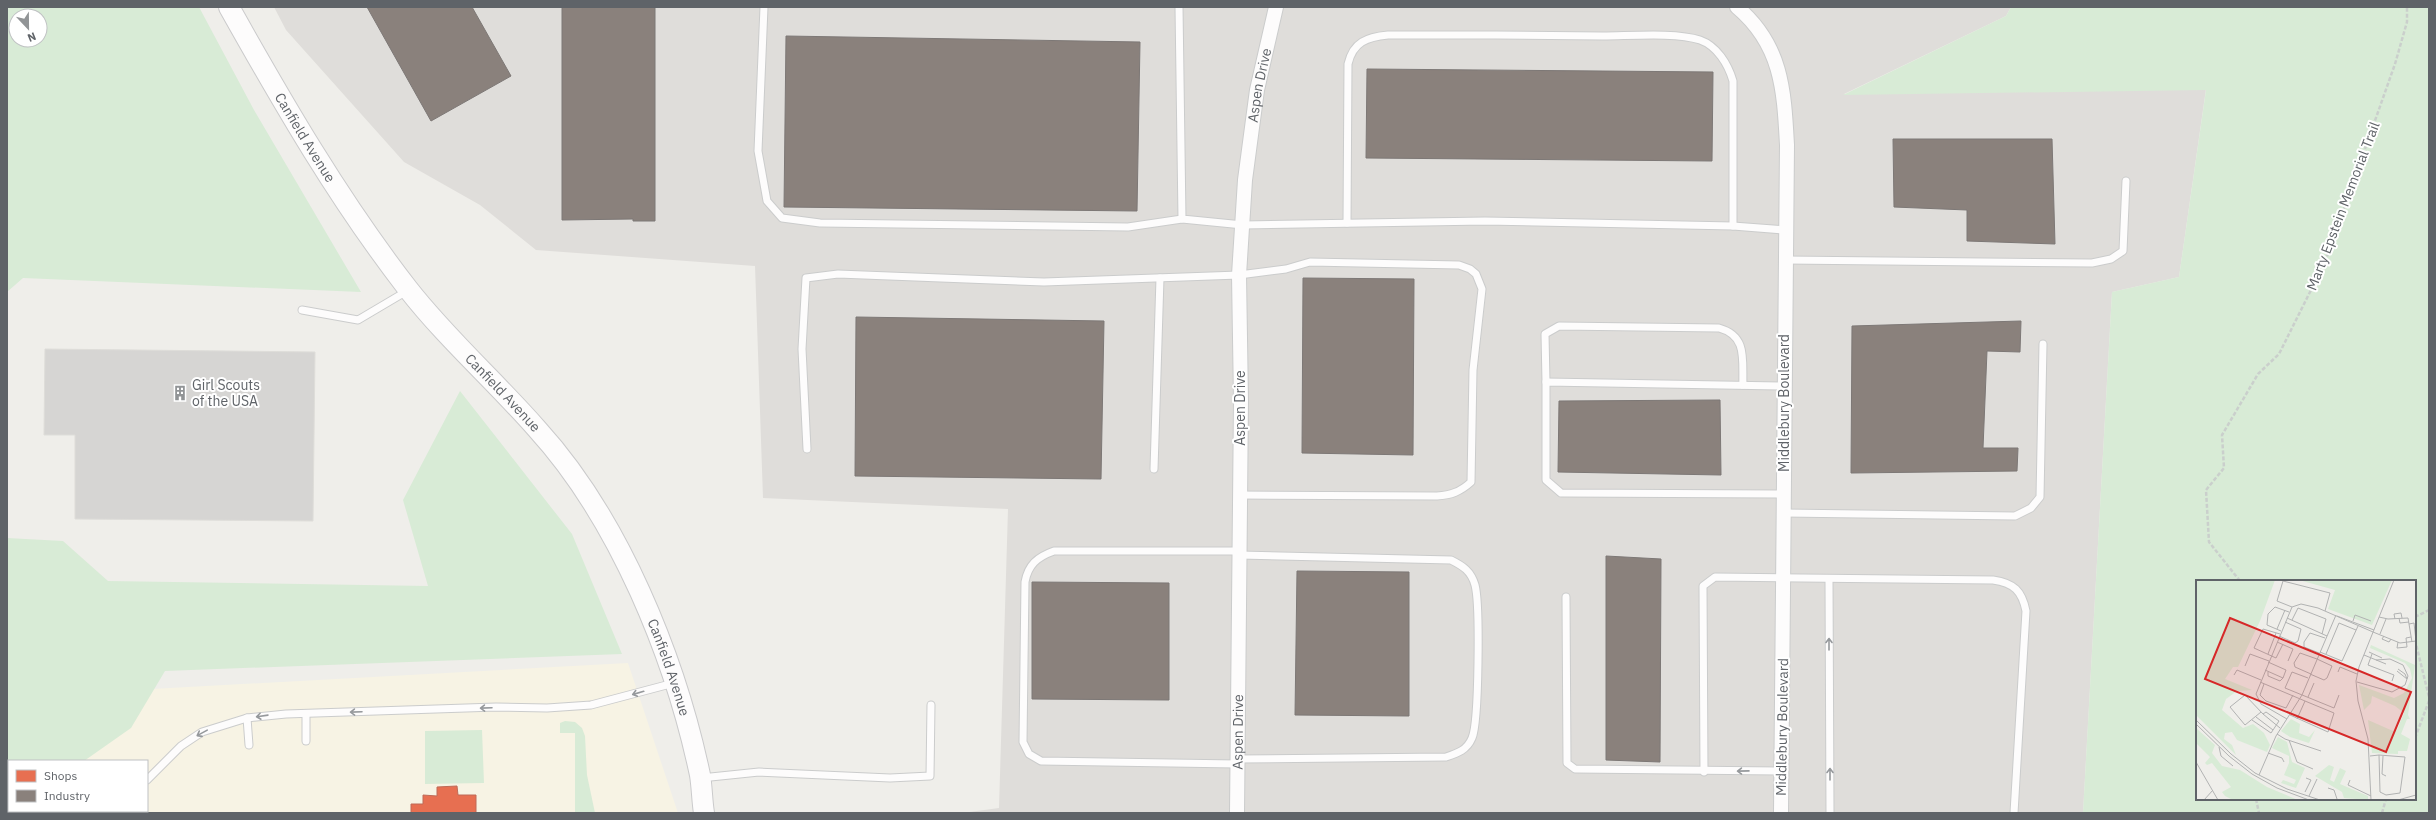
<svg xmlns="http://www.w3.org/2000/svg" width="2436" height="820" viewBox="0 0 2436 820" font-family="'IBM Plex Sans',sans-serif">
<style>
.commercial{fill:#f7f3e4;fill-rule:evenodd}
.industrial{fill:#dfddda}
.green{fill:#d8ebd6;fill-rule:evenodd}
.shops{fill:#e76f51;stroke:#be6b58}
.industry{fill:#8a817c;stroke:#7d7876}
.building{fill:#d6d5d3;stroke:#deddd9}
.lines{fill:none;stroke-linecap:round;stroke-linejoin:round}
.lane-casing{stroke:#cbcccc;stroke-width:9}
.street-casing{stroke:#cbcccc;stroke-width:16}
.secondary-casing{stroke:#cacacb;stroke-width:22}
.path{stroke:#cacfcc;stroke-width:2.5;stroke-dasharray:4 2;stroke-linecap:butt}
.lane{stroke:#fdfcfc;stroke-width:7}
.street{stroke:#fdfcfc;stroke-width:14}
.secondary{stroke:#fdfcfc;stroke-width:20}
.oneway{stroke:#96999c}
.labels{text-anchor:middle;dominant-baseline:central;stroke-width:4;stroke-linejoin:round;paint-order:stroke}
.street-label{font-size:14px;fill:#5f6368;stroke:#fff}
.poi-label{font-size:14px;fill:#5f6368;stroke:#fff;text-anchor:start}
.inset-road{fill:none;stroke:#b1b2b2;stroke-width:1}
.view{fill:#d62828;fill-opacity:0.15;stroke:#d62828;stroke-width:2}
.inset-edge{fill:none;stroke:#5f6368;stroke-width:2}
</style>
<rect width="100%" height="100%" fill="#efeeea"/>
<path class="commercial" d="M628 663 678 813H7V697ZM9 761H147V811H9Z"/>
<polygon class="industrial" points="274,7 2011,7 2006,16 1844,94 2206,89 2179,277 2112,292 2083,813 962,813 999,808 1008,509 763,498 755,266 536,250 480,205 404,162 286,30"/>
<g class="green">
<path d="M7 7H199L254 110 361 292 23 278 7 292ZM16 16H40V40H16Z"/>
<path d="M2011 7H2429V813H2083L2112 292 2179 277 2206 90 1843 95 2006 16ZM2197 581H2415V799H2197Z"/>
<polygon points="460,391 572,534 622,654 165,671 131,728 84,761 9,761 9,811 61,811 61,813 7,813 7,538 63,541 108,581 428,586 403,500"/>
<polygon points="565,721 575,722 582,728 585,736 587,775 595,813 575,813 575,733 560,733 560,723"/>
<polygon points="482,730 484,783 425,784 425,731"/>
</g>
<polygon class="shops" points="457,786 458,795 476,795 476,813 411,813 411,804 423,804 423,795 437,796 437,787"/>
<g class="industry">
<polygon points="367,7 472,7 511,76 431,121"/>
<polygon points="562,7 655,7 655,221 633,221 633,219 562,220"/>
<polygon points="786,36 1140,42 1137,211 784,207"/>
<polygon points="1367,69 1713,72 1712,161 1366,158"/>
<polygon points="1893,139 2052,139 2055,244 1967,241 1967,210 1894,207"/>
<polygon points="1303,278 1414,279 1413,455 1302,453"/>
<polygon points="856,317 1104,321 1101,479 855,476"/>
<polygon points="2021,321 2020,352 1987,351 1983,448 2018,448 2017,471 1851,473 1852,326"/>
<polygon points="1720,400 1721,475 1558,472 1559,401"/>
<polygon points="1606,556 1661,559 1660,762 1606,760"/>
<polygon points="1297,571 1409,572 1409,716 1295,715"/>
<polygon points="1032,582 1169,583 1169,700 1032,699"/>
</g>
<polygon class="building" points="45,349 315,352 313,521 75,519 75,435 44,435"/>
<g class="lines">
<g class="lane-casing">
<g id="lane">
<polyline points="764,7 758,151 767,201 782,218 820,223 1128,227 1182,219"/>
<polyline points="1179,7 1182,219 1243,225 1485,221 1733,226 1785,230"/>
<path d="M1347 223 1348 64C1353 42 1367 37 1388 35 1460 35 1531 35 1603 36 1629 36 1676 32 1700 40 1717 46 1728 64 1733 81V226"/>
<polyline points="1785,260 2092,263 2111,259 2123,251 2126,181"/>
<polyline points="302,310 358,320 407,291"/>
<path d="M1546 382 1545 334 1559 326 1719 328C1748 336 1742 360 1743 385"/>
<polyline points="1784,386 1546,382 1546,480 1561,493 1784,494"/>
<path d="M807 449 802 349 806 278 838 274 1044 282 1239 275 1286 269 1310 262 1459 265 1470 269 1476 274 1482 289 1473 370 1471 482C1460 492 1451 495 1437 496L1239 495"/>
<polyline points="1154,469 1160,278"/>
<polyline points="1784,513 2015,516 2031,508 2040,497 2043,344"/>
<polyline points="1829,580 1830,813"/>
<polyline points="1566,597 1567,763 1575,769 1782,771"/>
<polyline points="306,714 306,741"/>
<polyline points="247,718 249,745"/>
<path d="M1238 759 1446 757C1458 753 1467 750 1472 738 1479 722 1480 604 1475 585 1471 571 1463 566 1451 560L1239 555"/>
<path d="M1237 764 1041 761 1029 754 1023 742 1025 582C1028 565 1037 557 1054 551H1240"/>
<path d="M1704 772 1703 586 1715 577 1993 580C2014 583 2022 591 2026 611L2014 813"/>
<polyline points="701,778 759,772 890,778 930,776 931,705"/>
<polyline points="147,780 181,746 202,732 247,718 286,714 496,707 547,708 591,705 674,683"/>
<polyline points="119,813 120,811"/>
</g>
</g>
<g class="street-casing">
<g id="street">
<path d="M1737 7C1782 45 1784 90 1787 145L1781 813"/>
<path id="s1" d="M1237 813 1241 401 1239 275 1245 180 1257 90 1276 7"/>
</g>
</g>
<g class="secondary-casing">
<g id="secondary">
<path id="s2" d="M229 7C284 105 339 200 408 289 447 339 495 381 537 429 619 519 675 657 700 775 702 787 702 801 704 813"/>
</g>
</g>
<g class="path">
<polyline points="2240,581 2209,542 2206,490 2224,468 2222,435 2258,374 2279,354 2325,262 2395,64 2407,22 2407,7"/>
<polyline points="2415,617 2429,610"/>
<polyline points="2415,640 2429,697"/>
<polyline points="2415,738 2429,701"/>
<polyline points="2256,799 2259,813"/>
<polyline points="2382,813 2386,799"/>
</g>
<use href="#lane" class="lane"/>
<use href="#street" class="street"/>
<use href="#secondary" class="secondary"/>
</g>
<defs><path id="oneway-shaft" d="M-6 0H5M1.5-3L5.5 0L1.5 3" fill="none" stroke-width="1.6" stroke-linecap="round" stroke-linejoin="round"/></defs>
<g class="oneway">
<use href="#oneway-shaft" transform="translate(1829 644) rotate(-90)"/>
<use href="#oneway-shaft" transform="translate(638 693) rotate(164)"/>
<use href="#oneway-shaft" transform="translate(486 708) rotate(178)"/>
<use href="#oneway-shaft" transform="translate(356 712) rotate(178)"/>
<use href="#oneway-shaft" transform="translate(262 716) rotate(172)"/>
<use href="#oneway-shaft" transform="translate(202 733) rotate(151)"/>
<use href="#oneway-shaft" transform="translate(1743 771) rotate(179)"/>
<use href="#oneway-shaft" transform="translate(1830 774) rotate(-90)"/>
</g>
<defs>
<g id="building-bare" transform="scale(1.2)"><path d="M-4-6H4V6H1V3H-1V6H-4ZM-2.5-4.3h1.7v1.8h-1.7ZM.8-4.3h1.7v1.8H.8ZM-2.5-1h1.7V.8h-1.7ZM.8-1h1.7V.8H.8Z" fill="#919496" stroke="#fff" stroke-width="2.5" paint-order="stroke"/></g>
</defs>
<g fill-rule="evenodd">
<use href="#building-bare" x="180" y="393"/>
</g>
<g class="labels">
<g class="street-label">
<text stroke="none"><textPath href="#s1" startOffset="729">Aspen Drive</textPath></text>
<text stroke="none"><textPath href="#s2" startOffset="151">Canfield Avenue</textPath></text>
<text transform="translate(2343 206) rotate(-69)">Marty Epstein Memorial Trail</text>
<text stroke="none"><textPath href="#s2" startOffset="475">Canfield Avenue</textPath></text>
<text transform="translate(1784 403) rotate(-90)">Middlebury Boulevard</text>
<text transform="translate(1240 408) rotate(-90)">Aspen Drive</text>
<text stroke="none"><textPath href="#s2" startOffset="799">Canfield Avenue</textPath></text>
<text transform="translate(1782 727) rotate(-89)">Middlebury Boulevard</text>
<text stroke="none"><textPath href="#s1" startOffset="81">Aspen Drive</textPath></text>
</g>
<g class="poi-label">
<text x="192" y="385">Girl Scouts<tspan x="192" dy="16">of the USA</tspan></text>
</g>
</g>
<g transform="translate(2196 580)">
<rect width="220" height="220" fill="#efeeea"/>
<path d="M79 0 64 41 42 87H37L29 99 56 110 41 111 30 119 26 130 47 148 57 144 68 153 74 165 71 172 41 160 36 152 29 153 28 159 36 165 40 175 0 135V1ZM103 0H196L176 45 132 29 139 10ZM175 65 219 85 212 135 214 139H211L205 154 214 159 211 171H202V174L176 173 172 140 197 151 201 150 208 133 199 126 176 116 175 123 168 130 163 105 198 118 208 113 216 98 214 89 209 83 174 68ZM95 139 104 144 103 153 113 157 119 150 113 163 94 157 85 151ZM0 148 19 165 16 173 26 186 44 190 71 207 102 220H37L29 216 26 212 35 207 16 183 11 185 9 183 14 177 0 163ZM82 157 91 162 96 182 109 188 100 208 85 203 87 200 98 204 100 200 88 195 93 183V176L76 168ZM133 185 138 187 134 200 138 202 144 188 150 191 144 204 172 216V220L148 218 146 212 119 196Z" fill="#d8ebd6"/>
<path class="inset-road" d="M96 27 81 21 87 1 134 13 129 31M141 36 178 50M183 37 192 39 212 38 216 62M91 38 131 56M203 38 204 43 213 42M199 39 198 34 205 33 206 38M96 40 102 28 130 39 126 54M157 41 159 35 175 41M213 44 218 43 220 61M81 49 89 30M85 51 71 45 72 34 79 27 93 32M177 52 204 63 220 61M84 54 67 49 58 68 80 78 87 64M184 54 190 39M83 56 99 63 102 61 105 49 89 42M188 56 186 59 193 62 195 59M81 62 97 69 92 81M202 62 201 68 211 67 210 58 215 57M124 72 146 81 162 46M173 72 186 78M123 73 108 67V62L114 53 129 58M72 74 80 53M130 74 143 43 160 50M176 74 172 85 198 95 196 101M168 75 190 84M49 86 54 74 73 81M202 89 209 94 211 99M69 90 87 98 90 90 72 82M201 91 211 99M72 92V96L84 101 87 98M142 92 144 87 161 94M114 94 128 100 131 98 136 86 121 79M115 94 99 87 98 83 104 73 121 79M38 95 41 90 65 100M112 98 96 92 89 108 138 128 143 115M64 102 109 121 101 139M161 102 196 112 209 105 212 96 207 85 194 79 180 80M68 104 64 115 70 121 90 128 97 115M112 117 118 103M67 134 84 148M94 135 132 152 138 133 109 121M60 137 77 150M91 139 65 124 60 114 96 27 105 24 122 28 177 52M0 140 35 174 59 193 91 209 124 220M56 140 75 153 83 141 70 132 67 134 49 115 34 127 49 145 65 132M0 144 33 176 56 194 81 208 113 220M81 154 89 159 125 171M93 160 101 182 117 189M23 167 25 176 37 186M72 173 86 178 88 182M174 176 183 175 209 177 204 213 190 215 184 212 183 175M187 176 186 194 190 196M0 182 22 220M63 195 80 156 106 115 140 35M154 200 152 205 175 216M132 208 138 210 141 219M109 212 115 200 110 198M113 216 121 199M8 220 17 210M175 220 172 159 162 121 160 101 163 87 198 0M202 220 220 215"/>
<path class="view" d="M34 38 215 112 190 172 9 99Z"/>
<rect width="220" height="220" class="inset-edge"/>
</g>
<rect width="2436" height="820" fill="none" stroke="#5f6368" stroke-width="16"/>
<rect x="8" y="760" width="140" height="52" fill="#ffffff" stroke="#bfc1c3"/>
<rect x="16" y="770" width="20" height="12" fill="#e76f51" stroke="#bfc1c3"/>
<text x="44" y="780" font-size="12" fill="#5f6368">Shops</text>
<rect x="16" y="790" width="20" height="12" fill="#8a817c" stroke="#bfc1c3"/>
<text x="44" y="800" font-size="12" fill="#5f6368">Industry</text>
<g transform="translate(28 28) rotate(158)"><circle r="19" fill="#ffffff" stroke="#bfc1c3"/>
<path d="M0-3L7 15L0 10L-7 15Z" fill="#919496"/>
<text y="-6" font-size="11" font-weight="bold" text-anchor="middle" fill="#5f6368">N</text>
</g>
</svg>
